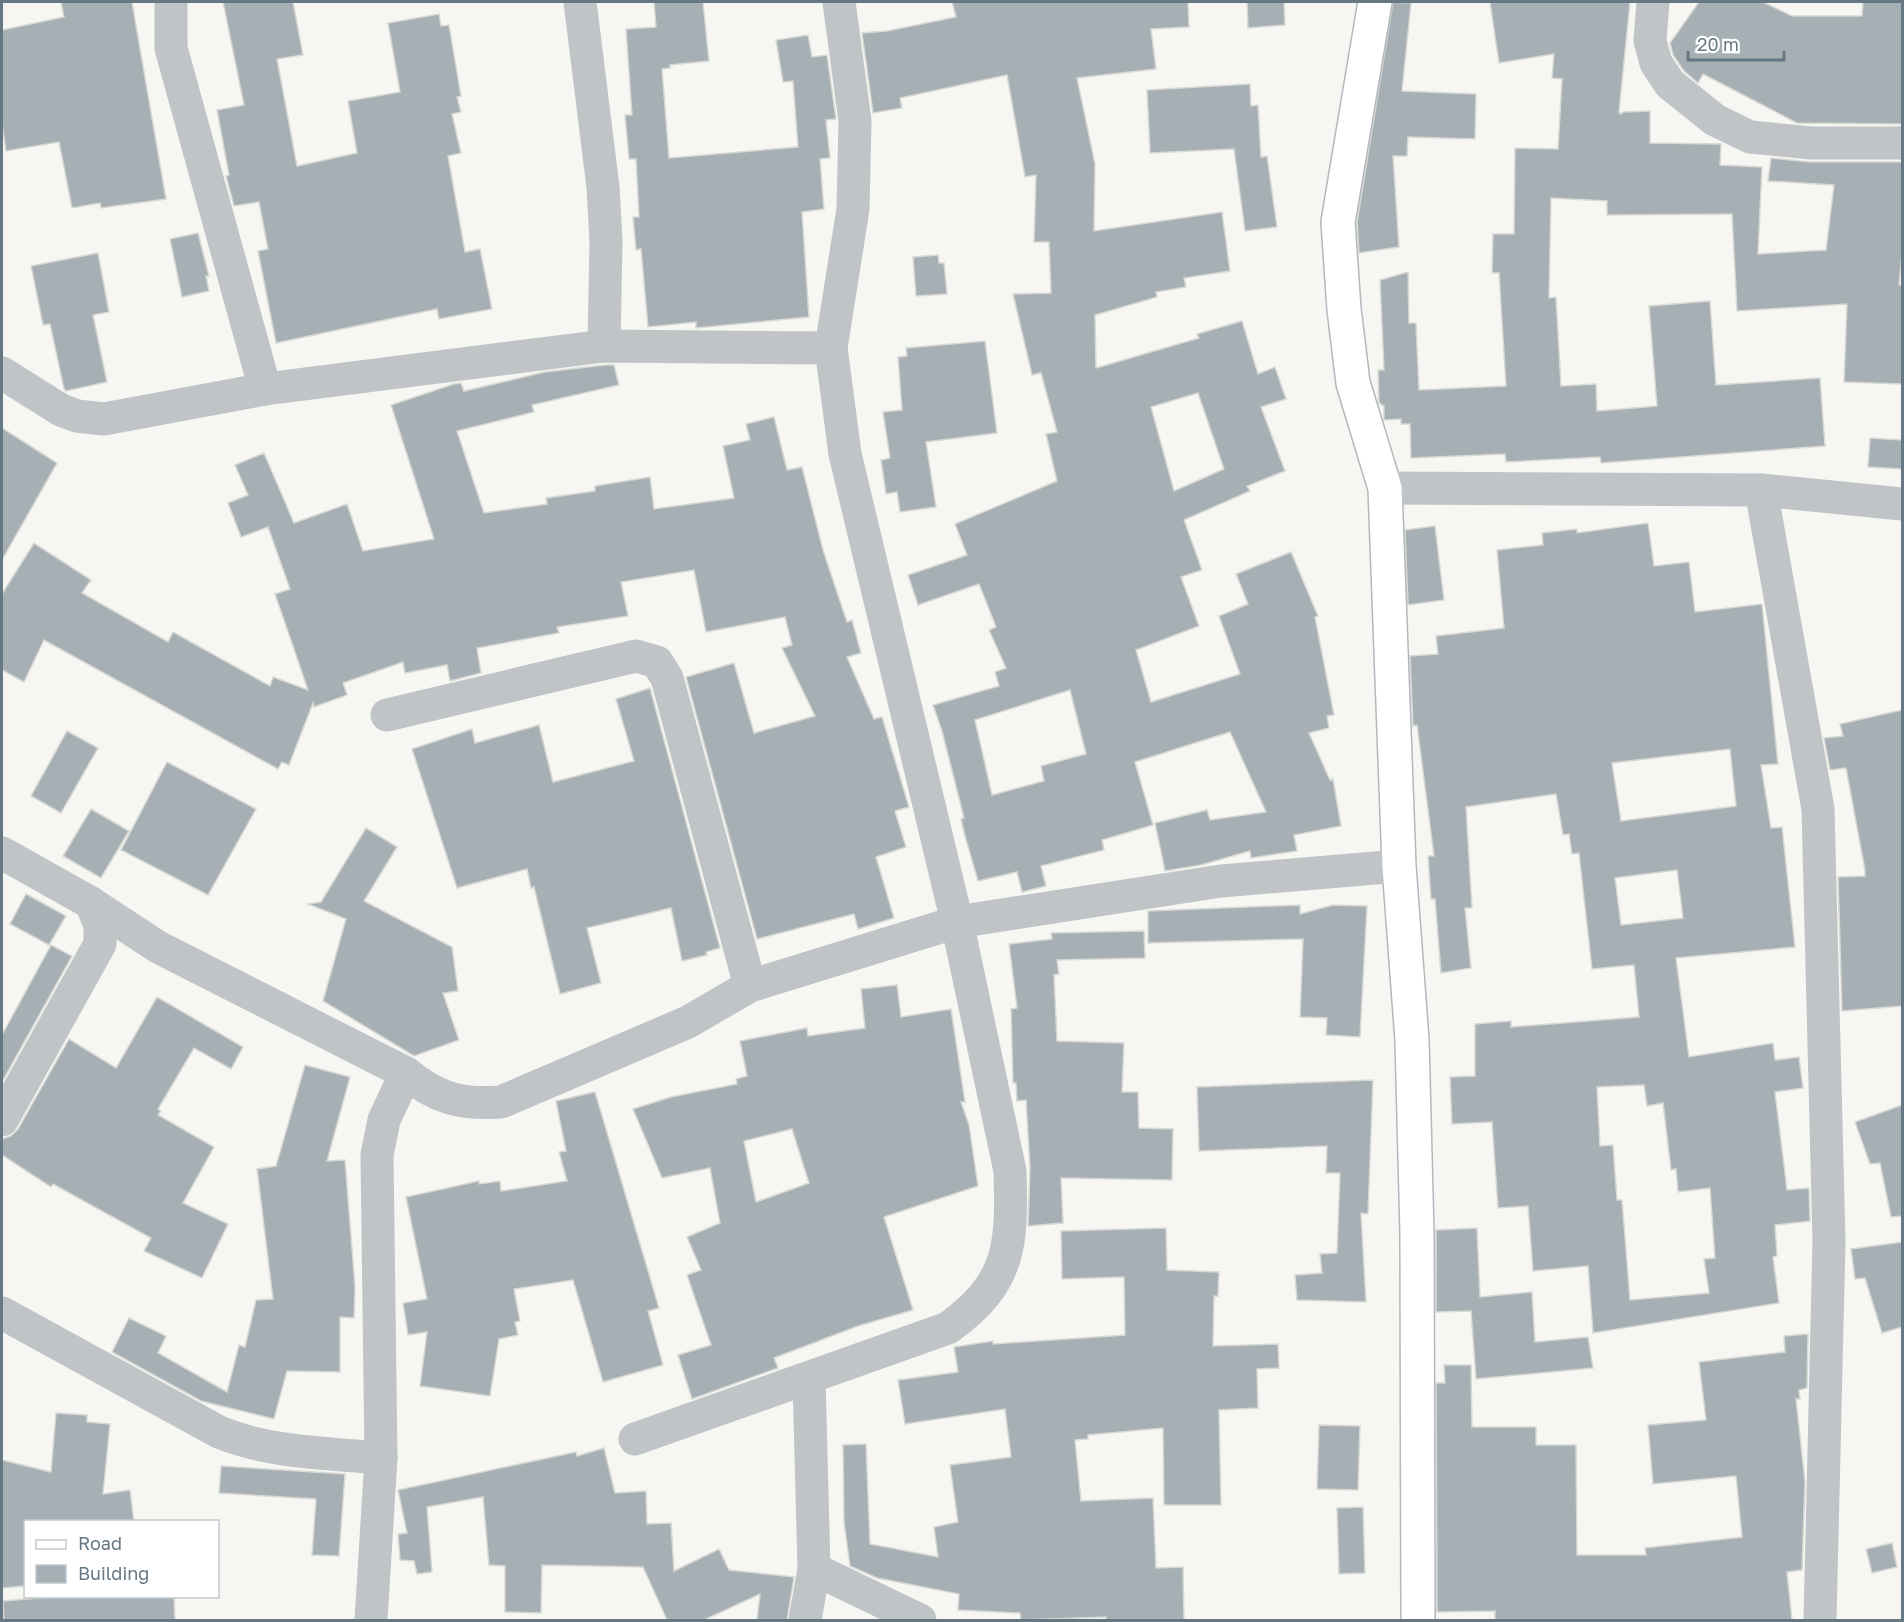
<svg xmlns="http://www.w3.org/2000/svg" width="1904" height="1622" viewBox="0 0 1904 1622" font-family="'Golos Text',sans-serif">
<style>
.building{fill:#a6afb4;stroke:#d8d8d5;stroke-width:1.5;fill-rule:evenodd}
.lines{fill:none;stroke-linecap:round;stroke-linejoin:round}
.secondary-casing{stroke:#b2b8bc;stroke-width:36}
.street{stroke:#c0c4c7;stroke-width:33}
.secondary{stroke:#fff;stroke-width:33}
</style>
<rect width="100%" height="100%" fill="#f6f6f3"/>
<g class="building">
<polygon points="61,2 132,2 166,199 101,208 100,203 72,208 59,142 6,151 2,123 2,30 64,17"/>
<polygon points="223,2 293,2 303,55 277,59 297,166 357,153 348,101 400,92 388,23 439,14 441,26 449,25 461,96 457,97 461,112 452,114 461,153 448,156 465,252 480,249 492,309 439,319 437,309 276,343 258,251 268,249 259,202 234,206 226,176 229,175 217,110 244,105"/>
<polygon points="654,2 703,2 709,61 670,65 670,68 662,69 669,158 798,147 793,81 783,82 776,40 808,35 812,57 827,55 836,119 826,120 830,158 820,159 824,209 802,212 809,317 696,328 696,322 648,327 641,249 636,250 633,217 639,217 636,159 629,159 625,115 632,115 626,29 656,27"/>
<path d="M952 2H1188L1189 27 1151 29 1156 69 1077 78 1095 164 1094 231 1222 212 1230 271 1184 278 1186 287 1156 292 1157 297 1095 315 1096 368 1199 338 1197 334 1242 321 1258 374 1275 367 1286 399 1261 407 1285 471 1247 486 1250 491 1184 520 1202 570 1181 577 1199 626 1136 650 1151 702 1240 674 1219 616 1248 604 1236 574 1291 552 1318 616 1315 617 1334 715 1327 716 1329 728 1309 733 1330 780 1333 779 1341 826 1294 835 1297 851 1251 858 1250 851 1201 865 1165 871 1155 823 1207 810 1210 820 1266 812 1230 732 1135 762 1153 825 1102 840 1104 850 1041 866 1046 886 1022 892 1017 872 978 881 965 836 961 819 964 818 942 731 933 705 999 686 995 672 1006 668 989 630 996 627 979 584 918 605 908 575 967 555 955 524 1057 481 1046 434 1057 432 1041 373 1032 375 1013 294 1051 293 1049 242H1034L1036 175 1025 177 1007 75 900 98 902 108 873 113 862 33 887 31 956 17ZM1198 393 1224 469 1174 491 1151 407ZM1070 690 1086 754 1041 766 1044 781 992 795 975 720Z"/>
<polygon points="1247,2 1284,2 1285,25 1248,28"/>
<polygon points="1393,2 1411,3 1402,91 1476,94 1475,139 1408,137 1407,156 1393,156 1399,247 1359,253 1357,222"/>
<polygon points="1490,2 1630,2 1619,112 1621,114 1623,112 1650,111 1650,143 1721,144 1720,165 1762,167 1758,254 1826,250 1834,185 1768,181 1771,158 1811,162 1902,162 1902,254 1899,285 1902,285 1902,384 1844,382 1847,304 1737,311 1732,214 1607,215 1607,201 1551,198 1549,298 1556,297 1561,386 1596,384 1597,411 1657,406 1649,306 1710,301 1716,385 1820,378 1825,446 1601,463 1600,457 1506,462 1505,454 1411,458 1410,424 1401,424 1401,419 1384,420 1384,406 1379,403 1378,370 1384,370 1380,280 1408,272 1409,323 1416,323 1419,390 1506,386 1499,273 1492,273 1493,234 1514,234 1515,148 1558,149 1562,79 1552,78 1554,54 1499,63"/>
<polygon points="1699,2 1763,2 1792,16 1862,16 1863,2 1902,2 1902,124 1797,123 1703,74 1698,83 1684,71 1673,55 1670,43"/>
<polygon points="1250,84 1251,106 1258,105 1261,157 1267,156 1277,227 1245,231 1234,149 1150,153 1147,90"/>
<polygon points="198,233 209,276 206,276 209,291 182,297 170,239"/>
<polygon points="98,253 109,312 93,315 107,382 66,391 64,389 50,324 43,325 31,266"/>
<polygon points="938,255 939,263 944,263 947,294 916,296 913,257"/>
<polygon points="985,341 997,433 926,442 936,507 900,512 897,492 886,494 881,460 890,458 883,412 902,410 898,357 907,356 906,348"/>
<polygon points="605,365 614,365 619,385 532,405 534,412 457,431 484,513 547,504 546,498 595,491 595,486 650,477 654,509 734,498 723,446 750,440 746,424 774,417 787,470 802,467 823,550 847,622 852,620 861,653 847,657 874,719 882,717 909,807 895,811 906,847 876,857 894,918 858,929 854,914 757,939 686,677 734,663 754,733 815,716 782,648 792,645 785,617 706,632 694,570 621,582 628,616 557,627 559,633 477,648 481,673 450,681 447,665 405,673 403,662 343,683 347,695 314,707 313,703 289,765 282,762 278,769 44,640 24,682 2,670 2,594 34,543 91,580 82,593 168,642 173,632 270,686 273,677 308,690 275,594 290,589 268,527 241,537 228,503 248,495 235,465 264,453 294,523 347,504 363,551 434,539 391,405 454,384 461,383 464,391 545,372"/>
<polygon points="2,428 57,463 2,560"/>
<polygon points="1870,438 1902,440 1902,469 1868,467"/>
<path d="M1648 523 1654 566 1689 562 1695 612 1762 604 1778 764 1761 765 1771 828 1782 827 1795 947 1676 958 1689 1057 1773 1043 1775 1060 1799 1057 1803 1088 1775 1092 1787 1190 1809 1188 1810 1221 1775 1225 1777 1256 1773 1257 1779 1303 1593 1333 1588 1266 1533 1271 1528 1206 1498 1208 1492 1122 1452 1124 1450 1077 1475 1076V1024L1511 1021V1027L1639 1017 1634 965 1592 969 1579 853 1572 854 1569 834 1563 835 1556 794 1466 807 1472 908H1465L1471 968 1441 973 1435 899H1431L1428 856H1434L1417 725 1413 726 1410 656 1438 654 1436 636 1504 628 1497 550 1543 545 1542 533 1577 529V533ZM1730 749 1736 806 1621 821 1612 763ZM1677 870 1683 918 1621 925 1615 878ZM1644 1085 1647 1106 1663 1103 1671 1170 1676 1169 1678 1192 1710 1188 1715 1258 1704 1259 1709 1293 1630 1300 1622 1200H1617L1613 1145 1600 1146 1597 1087Z"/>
<polygon points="1435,526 1444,600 1408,605 1405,530"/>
<polygon points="650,688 720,948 706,952 707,955 682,961 671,908 587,928 601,983 560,994 534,887 531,888 527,869 457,888 412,749 472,729 475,743 539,725 553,782 634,761 616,699"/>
<polygon points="1902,710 1902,1006 1842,1011 1838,877 1865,876 1865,870 1846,768 1830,770 1824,738 1843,736 1840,724"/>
<polygon points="67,731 98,748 61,813 31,796"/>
<polygon points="167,762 256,809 208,895 121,850"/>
<polygon points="91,809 129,831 101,878 63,856"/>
<polygon points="366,828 397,847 364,901 452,947 458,991 443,993 459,1040 414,1056 323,1001 346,919 308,904 321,902"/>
<polygon points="26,894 66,916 49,945 10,924"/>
<polygon points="1300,905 1300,914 1333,905 1367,906 1360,1037 1326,1035 1327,1018 1300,1017 1303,939 1148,943 1148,911"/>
<polygon points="1144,931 1145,958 1057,960 1059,974 1054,975 1057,1041 1124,1043 1122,1092 1138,1092 1139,1128 1173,1129 1172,1180 1061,1178 1063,1223 1028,1226 1030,1168 1026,1100 1017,1101 1016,1083 1013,1083 1011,1009 1017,1008 1009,944 1052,939 1051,933"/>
<polygon points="51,945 72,956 2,1082 2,1035"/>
<path d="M897 985 901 1017 951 1009 965 1102H961L969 1125 978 1186 884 1217 913 1310 858 1326 774 1358 778 1368 692 1399 678 1355 711 1345 687 1275 701 1270 687 1237 720 1223 710 1168 662 1178 633 1109 671 1097 737 1084 736 1079 747 1076 740 1041 807 1028 808 1036 865 1028 861 989ZM792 1129 809 1183 756 1202 744 1141Z"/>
<polygon points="157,997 243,1047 231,1069 194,1048 158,1109 161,1111 158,1115 214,1147 183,1203 228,1224 202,1278 144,1251 151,1238 53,1184 51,1187 2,1155 2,1139 11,1136 18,1129 69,1039 116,1068"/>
<polygon points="305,1065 350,1077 327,1161 345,1160 355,1287 354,1318 340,1317 340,1372 287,1371 274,1419 201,1401 112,1352 129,1318 166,1336 158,1353 227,1392 239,1345 245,1347 256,1300 273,1299 257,1169 276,1166"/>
<polygon points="1373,1080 1368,1214 1361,1213 1366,1302 1297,1300 1295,1275 1322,1273 1320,1254 1337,1253 1340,1173 1326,1173 1327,1146 1199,1151 1197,1087"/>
<polygon points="595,1092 659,1308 648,1311 663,1365 603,1382 573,1280 514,1289 520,1321 515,1322 518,1335 499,1339 490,1396 420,1386 427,1332 408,1335 403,1303 427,1299 406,1197 479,1181 479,1184 500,1181 501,1191 567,1181 559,1152 566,1151 556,1101"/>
<polygon points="1902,1105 1902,1216 1891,1217 1880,1163 1870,1164 1855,1122"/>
<polygon points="1166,1228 1167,1270 1219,1272 1218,1296 1214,1296 1213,1346 1278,1344 1279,1368 1257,1369 1258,1408 1219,1410 1221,1505 1164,1505 1163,1428 1088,1435 1088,1439 1075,1440 1081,1501 1153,1498 1156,1568 1183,1567 1184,1620 1106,1620 1106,1617 1021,1620 1020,1613 958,1610 959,1594 877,1578 850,1566 844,1522 843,1445 866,1444 870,1544 938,1557 934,1527 958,1522 950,1465 1011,1457 1005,1409 905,1424 898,1380 958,1372 954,1347 993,1341 993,1344 1125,1335 1124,1277 1062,1279 1061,1231"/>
<polygon points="1477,1228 1480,1297 1532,1292 1535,1342 1588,1337 1593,1368 1476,1379 1471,1311 1436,1312 1436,1230"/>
<polygon points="1902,1242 1902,1327 1882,1333 1865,1278 1855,1279 1851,1249"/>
<polygon points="1808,1334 1807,1388 1799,1390 1800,1399 1796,1399 1805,1482 1802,1570 1787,1572 1792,1620 1495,1620 1495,1611 1437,1612 1436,1383 1445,1383 1444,1365 1471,1365 1472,1427 1536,1427 1536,1445 1576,1445 1577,1555 1646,1555 1645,1548 1742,1537 1736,1476 1653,1484 1648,1425 1706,1420 1699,1362 1785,1352 1784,1336"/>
<polygon points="56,1413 87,1415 87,1422 110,1424 103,1494 130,1490 134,1521 26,1521 26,1586 2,1588 2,1460 51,1472"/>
<polygon points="1319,1425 1360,1426 1358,1490 1317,1489"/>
<polygon points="604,1448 615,1493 646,1491 647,1524 671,1523 674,1571 719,1549 729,1570 794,1577 787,1620 757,1620 760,1594 704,1620 667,1620 643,1567 542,1565 541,1613 505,1612 505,1566 489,1565 483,1497 427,1507 432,1572 417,1574 414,1561 400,1560 398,1534 407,1533 398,1490 576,1452 577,1456"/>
<polygon points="221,1466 345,1474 339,1556 312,1555 316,1499 219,1493"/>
<polygon points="1363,1507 1365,1573 1339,1574 1337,1508"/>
<polygon points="1892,1543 1897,1567 1872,1573 1866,1549"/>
<polygon points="63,1596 174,1596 175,1620 4,1620 3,1601"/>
</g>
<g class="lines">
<g class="secondary-casing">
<polyline id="secondary" points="1375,2 1338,222 1344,309 1353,383 1385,488 1399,866 1412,1040 1417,1234 1418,1620"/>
</g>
<g class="street">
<polyline points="171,2 171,48 265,389"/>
<polyline points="580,2 603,187 606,241 604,346"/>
<polyline points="1653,2 1650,41 1656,63 1670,84 1715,120 1750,137 1811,143 1902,143"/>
<polyline points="2,373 61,410 77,416 104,419 265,389 604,346 831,348"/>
<polyline points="1385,488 1761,490 1902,504"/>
<polyline points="1761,490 1818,809 1829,1241 1820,1620"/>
<polyline points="387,715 636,656 657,662 667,678 750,986"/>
<path d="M2 853 91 903 158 947 406 1073C436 1098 461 1105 501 1102L688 1022 750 986 957 922 1221 881 1399 866"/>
<polyline points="2,1120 100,944 100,925 91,903"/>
<path d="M2 1313 219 1432C270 1453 326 1453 381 1458"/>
<path d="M635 1439 948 1328C1012 1282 1012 1244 1010 1171L957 922 845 454 831 348 853 209 855 121 839 2"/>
<polyline points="814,1569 920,1620"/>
<polyline points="371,1620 381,1458 377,1155 384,1120 406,1073"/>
<polyline points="805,1620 814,1569 809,1379"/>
</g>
<use href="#secondary" class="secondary"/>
</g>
<rect width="1904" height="1622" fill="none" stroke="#667884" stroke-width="6"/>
<rect x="24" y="1520" width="195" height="78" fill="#ffffff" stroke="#c2c9ce" stroke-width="1.5"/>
<rect x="36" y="1540" width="30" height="9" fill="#ffffff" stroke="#c2c9ce" stroke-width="1.5"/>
<text x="78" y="1550" font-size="18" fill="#667884">Road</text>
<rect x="36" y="1565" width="30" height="18" fill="#a6afb4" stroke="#c2c9ce" stroke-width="1.5"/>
<text x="78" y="1580" font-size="18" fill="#667884">Building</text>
<path d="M1688 51v9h96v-9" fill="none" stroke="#667884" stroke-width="3"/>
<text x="1697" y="51" font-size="18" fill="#667884" stroke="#ffffff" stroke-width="4.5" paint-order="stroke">20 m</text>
</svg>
